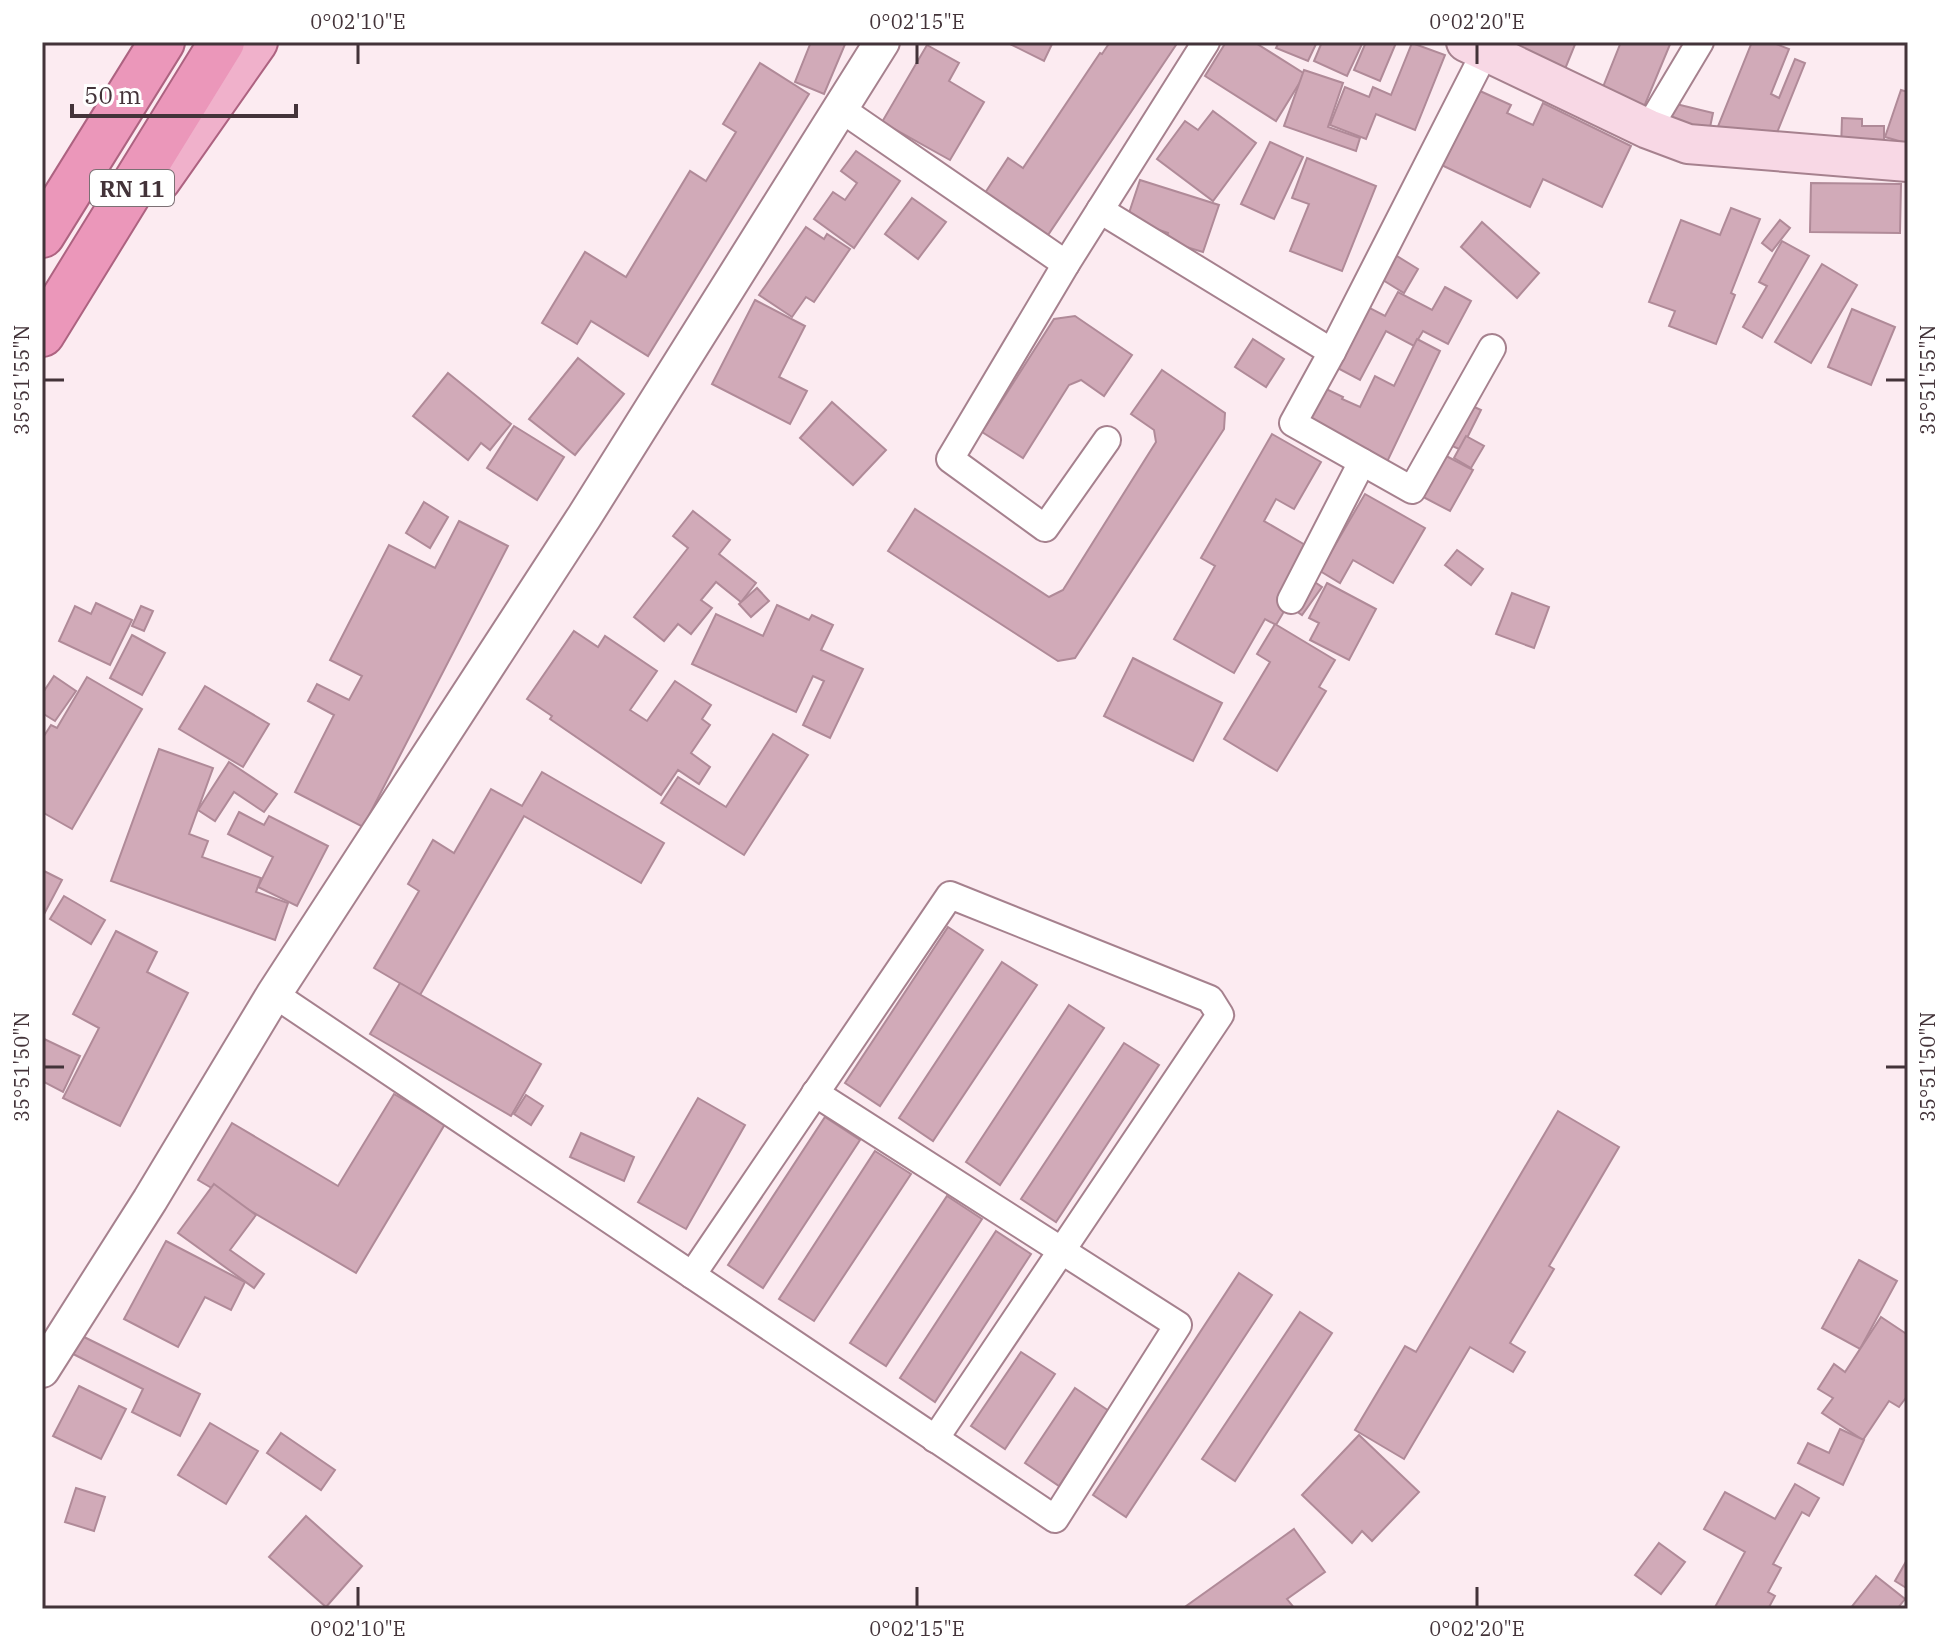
<svg xmlns="http://www.w3.org/2000/svg" width="1950" height="1651" viewBox="0 0 1950 1651" font-family="'IBM Plex Serif',serif">
<style>
.building{fill:#d1aab8;stroke:#b08a98;stroke-width:2}
.lines{fill:none;stroke-linecap:round;stroke-linejoin:round}
.minor-casing{stroke:#a6818e;stroke-width:30}
.tertiary-casing{stroke:#a6818e;stroke-width:38}
.secondary-casing{stroke:#a6818e;stroke-width:42}
.primary-casing{stroke:#ad6381;stroke-width:46}
.trunk-casing{stroke:#ad6381;stroke-width:48}
.minor{stroke:#fff;stroke-width:26}
.tertiary{stroke:#fff;stroke-width:34}
.secondary{stroke:#f8d8e5;stroke-width:38}
.primary{stroke:#f0b1cb;stroke-width:42}
.trunk{stroke:#eb97ba;stroke-width:44}
.ticks{fill:none;stroke:#433339;stroke-width:3}
.labels{text-anchor:middle;dominant-baseline:central;stroke-width:7;stroke-linejoin:round;paint-order:stroke}
.shield{fill:#fff;stroke:#7b7074;stroke-width:2}
.shield-label{font-size:22px;font-weight:bold;fill:#433339}
.neatline{fill:none;stroke:#433339;stroke-width:3}
.ticks-label{font-size:20px;text-anchor:middle;fill:#433339}
</style>
<rect width="100%" height="100%" fill="#fcebf1"/>
<g class="building">
<polygon points="811,42 846,42 824,94 795,82"/>
<polygon points="1006,42 1053,42 1044,61"/>
<polygon points="1110,42 1178,42 1048,235 985,193 1008,158 1023,168 1100,53 1102,54"/>
<polygon points="1226,42 1254,42 1305,74 1276,121 1205,76"/>
<polygon points="1279,42 1317,42 1308,61 1276,48"/>
<polygon points="1322,42 1363,42 1347,76 1314,61"/>
<polygon points="1366,42 1396,43 1380,81 1354,70"/>
<polygon points="1478,42 1576,42 1563,74"/>
<polygon points="1621,42 1671,42 1641,114 1599,97"/>
<polygon points="1752,42 1771,42 1789,49 1771,94 1779,98 1795,59 1805,63 1770,150 1717,129"/>
<polygon points="1412,43 1445,55 1415,130 1376,114 1366,139 1330,125 1345,87 1369,97 1373,87 1391,95"/>
<polygon points="927,45 959,63 949,81 984,102 950,160 882,122"/>
<polygon points="760,63 809,94 648,356 591,321 577,344 542,323 585,252 626,277 690,171 706,181 736,132 723,124"/>
<polygon points="1304,70 1343,83 1328,127 1360,138 1356,151 1284,126"/>
<polygon points="1469,86 1511,105 1507,113 1533,125 1543,103 1631,146 1602,207 1543,179 1530,207 1433,161"/>
<polygon points="1901,90 1908,92 1908,137 1906,143 1885,137"/>
<polygon points="1672,103 1713,113 1708,137 1667,124"/>
<polygon points="1213,111 1256,143 1213,201 1157,159 1185,121 1198,130"/>
<polygon points="1842,118 1862,119 1862,126 1884,126 1884,150 1841,149"/>
<polygon points="1270,142 1303,157 1274,219 1241,204"/>
<polygon points="856,151 900,181 854,248 814,219 833,192 845,200 857,183 841,171"/>
<polygon points="1307,158 1376,186 1342,271 1290,251 1309,204 1292,198"/>
<polygon points="1140,180 1219,205 1203,252 1166,241 1168,233 1127,219"/>
<polygon points="1811,183 1901,184 1900,233 1810,232"/>
<polygon points="912,198 946,222 918,259 885,234"/>
<polygon points="1731,208 1760,219 1731,293 1735,295 1716,344 1669,326 1675,311 1649,302 1681,220 1720,235"/>
<polygon points="1780,220 1790,228 1772,251 1762,243"/>
<polygon points="1482,222 1539,273 1517,298 1461,247"/>
<polygon points="806,227 824,239 827,234 850,249 814,302 806,297 792,317 759,295"/>
<polygon points="1782,241 1809,256 1762,338 1743,327 1767,286 1759,282"/>
<polygon points="1392,253 1418,269 1404,293 1378,277"/>
<polygon points="1822,264 1857,285 1811,363 1775,342"/>
<polygon points="1445,287 1471,301 1448,344 1423,331 1414,346 1386,331 1360,380 1332,365 1364,305 1385,316 1398,292 1432,310"/>
<polygon points="755,300 805,326 779,377 807,391 790,424 712,384"/>
<polygon points="1852,309 1895,327 1871,385 1828,367"/>
<polygon points="1075,316 1132,355 1104,396 1081,380 1069,385 1023,458 982,432 1054,319"/>
<polygon points="1253,339 1284,359 1266,387 1235,367"/>
<polygon points="1417,339 1440,351 1386,464 1300,423 1318,385 1343,397 1342,399 1360,407 1375,376 1394,386"/>
<polygon points="578,358 624,394 575,455 529,419"/>
<polygon points="1162,370 1225,413 1224,429 1075,658 1058,661 888,551 915,509 1049,597 1063,590 1156,442 1154,430 1131,414"/>
<polygon points="448,373 511,424 490,450 481,443 468,460 413,416"/>
<polygon points="1457,399 1481,410 1461,450 1437,439"/>
<polygon points="832,402 886,450 853,485 800,438"/>
<polygon points="514,426 564,457 537,500 487,468"/>
<polygon points="1272,434 1321,462 1294,509 1276,499 1264,521 1307,546 1278,597 1289,603 1276,625 1265,619 1234,673 1174,639 1215,566 1201,558"/>
<polygon points="1466,436 1484,446 1471,468 1454,458"/>
<polygon points="1431,448 1473,470 1450,511 1408,489"/>
<polygon points="1365,494 1425,528 1393,583 1353,560 1340,583 1320,571"/>
<polygon points="424,502 448,517 430,548 406,533"/>
<polygon points="693,511 730,540 719,554 756,583 741,602 716,582 701,600 712,608 691,634 678,624 664,641 634,617 688,548 673,536"/>
<polygon points="459,521 508,546 363,827 295,792 334,715 308,701 317,684 349,700 362,676 330,660 389,545 435,568"/>
<polygon points="1457,550 1483,569 1471,585 1445,565"/>
<polygon points="1306,576 1322,587 1302,615 1286,604"/>
<polygon points="1327,583 1376,609 1349,660 1310,640 1319,623 1309,618"/>
<polygon points="757,588 769,601 751,617 739,604"/>
<polygon points="1512,593 1549,607 1534,648 1496,634"/>
<polygon points="96,603 132,620 110,665 59,641 75,606 91,614"/>
<polygon points="777,605 809,620 812,615 833,625 821,650 863,669 830,738 803,725 824,681 813,676 796,712 692,664 716,614 763,636"/>
<polygon points="141,606 153,611 144,631 132,626"/>
<polygon points="1275,624 1335,660 1319,687 1326,691 1277,771 1224,739 1270,662 1257,654"/>
<polygon points="574,631 598,647 605,636 657,671 630,710 647,721 675,681 711,705 702,719 710,725 691,753 710,767 699,784 678,770 661,795 550,719 552,716 527,699"/>
<polygon points="132,635 165,653 142,695 110,678"/>
<polygon points="1133,658 1222,703 1193,761 1104,716"/>
<polygon points="54,676 76,691 55,721 42,713 42,694"/>
<polygon points="87,677 142,709 72,829 42,812 42,739 51,725 57,728"/>
<polygon points="205,686 269,724 243,767 179,729"/>
<polygon points="773,734 808,755 744,855 661,803 678,777 726,807"/>
<polygon points="159,749 213,768 189,834 208,841 202,857 261,878 256,892 288,903 275,940 111,881"/>
<polygon points="229,762 277,794 264,812 234,792 215,821 198,810"/>
<polygon points="542,772 664,843 641,883 524,816 420,995 374,968 419,891 408,884 433,840 454,853 491,789 522,806"/>
<polygon points="239,812 264,825 269,816 328,846 297,906 258,887 273,857 228,834"/>
<polygon points="42,870 62,880 42,918"/>
<polygon points="64,896 105,920 91,944 50,919"/>
<polygon points="948,927 983,950 880,1106 845,1083"/>
<polygon points="116,931 157,952 147,972 188,993 120,1126 63,1098 99,1028 73,1014"/>
<polygon points="1002,962 1037,985 933,1141 899,1118"/>
<polygon points="400,983 541,1064 511,1116 370,1034"/>
<polygon points="1069,1005 1104,1028 1000,1185 966,1162"/>
<polygon points="42,1038 80,1056 63,1092 42,1081"/>
<polygon points="1124,1043 1159,1065 1056,1222 1021,1199"/>
<polygon points="394,1094 445,1124 356,1273 198,1180 232,1123 338,1186"/>
<polygon points="526,1095 543,1106 531,1125 514,1114"/>
<polygon points="698,1098 745,1125 686,1229 638,1202"/>
<polygon points="1558,1111 1619,1147 1549,1266 1554,1269 1510,1343 1525,1352 1513,1372 1470,1347 1404,1459 1355,1430 1405,1346 1416,1352"/>
<polygon points="825,1117 860,1140 763,1288 728,1265"/>
<polygon points="581,1133 634,1157 624,1181 570,1157"/>
<polygon points="875,1151 911,1174 814,1321 779,1299"/>
<polygon points="214,1184 256,1215 230,1250 264,1274 254,1288 178,1233"/>
<polygon points="947,1196 982,1219 886,1366 850,1343"/>
<polygon points="996,1231 1031,1254 935,1402 900,1378"/>
<polygon points="166,1241 245,1282 231,1310 205,1297 178,1347 124,1319"/>
<polygon points="1859,1260 1897,1281 1860,1349 1822,1328"/>
<polygon points="1239,1273 1272,1295 1126,1517 1093,1495"/>
<polygon points="1300,1312 1332,1333 1235,1481 1202,1459"/>
<polygon points="1881,1317 1908,1335 1908,1395 1899,1407 1889,1401 1863,1440 1822,1413 1833,1398 1818,1389 1834,1364 1845,1372"/>
<polygon points="82,1336 200,1394 180,1436 132,1412 143,1389 73,1354"/>
<polygon points="1021,1352 1055,1374 1005,1449 971,1426"/>
<polygon points="79,1386 126,1409 101,1459 53,1436"/>
<polygon points="1075,1388 1109,1411 1059,1486 1025,1463"/>
<polygon points="210,1423 258,1451 226,1504 178,1475"/>
<polygon points="1840,1429 1864,1440 1843,1485 1798,1463 1808,1443 1829,1453"/>
<polygon points="281,1433 335,1470 321,1490 267,1453"/>
<polygon points="1359,1435 1419,1492 1372,1541 1362,1531 1352,1543 1302,1495"/>
<polygon points="1795,1484 1819,1498 1809,1516 1802,1512 1773,1564 1781,1568 1768,1592 1775,1596 1768,1609 1714,1609 1745,1552 1704,1529 1725,1492 1775,1519"/>
<polygon points="76,1488 105,1497 94,1531 65,1522"/>
<polygon points="306,1516 362,1566 326,1607 269,1557"/>
<polygon points="1294,1529 1325,1572 1287,1599 1295,1609 1182,1609"/>
<polygon points="1659,1543 1685,1562 1661,1594 1635,1575"/>
<polygon points="1908,1558 1908,1589 1895,1581"/>
<polygon points="1876,1576 1905,1599 1897,1609 1850,1609"/>
</g>
<g class="lines">
<g class="minor-casing">
<g id="minor">
<polyline points="841,109 1066,264"/>
<polyline points="1648,129 1700,42"/>
<polyline points="1100,210 1332,352 1485,52"/>
<polyline points="1332,352 1293,423 1412,490 1492,348"/>
<polyline points="1107,440 1045,528 950,459 1066,264 1206,42"/>
<polyline points="1291,600 1362,462"/>
<polyline points="274,994 1055,1519 1178,1325 815,1093"/>
<polyline points="692,1275 950,895 1210,999 1220,1015 935,1439"/>
</g>
</g>
<g class="tertiary-casing">
<polyline id="tertiary" points="42,1370 150,1200 274,994 584,517 882,42"/>
</g>
<g class="secondary-casing">
<polyline id="secondary" points="1466,42 1648,129 1688,144 1908,162"/>
</g>
<g class="primary-casing">
<polyline id="primary" points="159,180 256,42"/>
</g>
<g class="trunk-casing">
<g id="trunk">
<polyline points="42,235 162,42"/>
<polyline points="42,334 222,42"/>
</g>
</g>
<use href="#minor" class="minor"/>
<use href="#tertiary" class="tertiary"/>
<use href="#secondary" class="secondary"/>
<use href="#primary" class="primary"/>
<use href="#trunk" class="trunk"/>
</g>
<path class="ticks" d="M358 44V64M917 44V64M1477 44V64M44 380H64M1886 380H1906M44 1067H64M1886 1067H1906M358 1587V1607M917 1587V1607M1477 1587V1607"/>
<g class="labels">
<rect class="shield" x="90" y="170" width="84" height="36" rx="6"/>
<g class="shield-label">
<text x="132" y="188">RN 11</text>
</g>
</g>
<rect width="1950" height="1651" fill="none" stroke="#ffffff" stroke-width="88"/>
<path d="M72 104v12h224v-12" fill="none" stroke="#433339" stroke-width="4"/>
<text x="84" y="104" font-size="24" fill="#433339" stroke="#ffffff" stroke-width="6" paint-order="stroke">50 m</text>
<rect x="44" y="44" width="1862" height="1563" class="neatline"/>
<g class="ticks-label">
<text x="358" y="29">0°02'10"E</text>
<text x="917" y="29">0°02'15"E</text>
<text x="1477" y="29">0°02'20"E</text>
<text transform="translate(22 380) rotate(-90)" y="7">35°51'55"N</text>
<text transform="translate(1928 380) rotate(-90)" y="7">35°51'55"N</text>
<text transform="translate(22 1067) rotate(-90)" y="7">35°51'50"N</text>
<text transform="translate(1928 1067) rotate(-90)" y="7">35°51'50"N</text>
<text x="358" y="1636">0°02'10"E</text>
<text x="917" y="1636">0°02'15"E</text>
<text x="1477" y="1636">0°02'20"E</text>
</g>
</svg>
